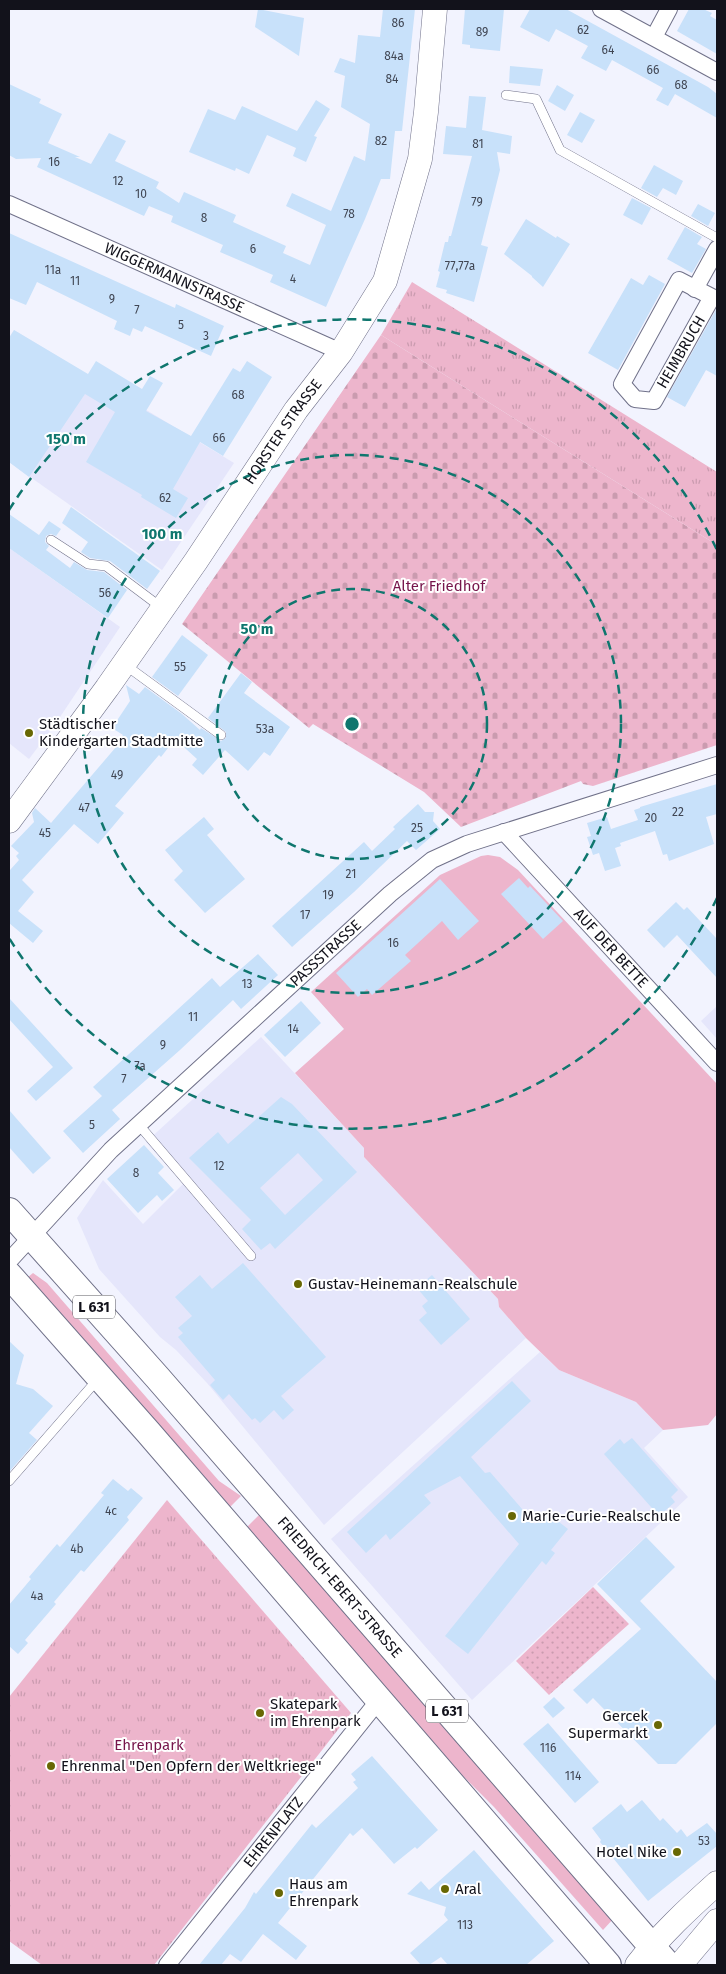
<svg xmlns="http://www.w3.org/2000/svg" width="726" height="1974" viewBox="0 0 726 1974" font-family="'Fira Sans',sans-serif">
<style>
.built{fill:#e5e6fb}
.grass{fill:#edb5cc}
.cemetery{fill:url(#cemetery-stones)}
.park{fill:url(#park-tufts)}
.garden{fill:url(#garden-dots)}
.building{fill:#c8e1fa;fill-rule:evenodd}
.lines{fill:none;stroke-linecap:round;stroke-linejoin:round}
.service-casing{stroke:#707189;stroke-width:10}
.minor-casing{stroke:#707189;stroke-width:18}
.secondary-casing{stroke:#707189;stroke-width:25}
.primary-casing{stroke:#707189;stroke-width:28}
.service{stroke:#fff;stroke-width:9}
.minor{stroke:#fff;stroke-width:16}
.secondary{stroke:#fff;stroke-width:24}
.primary{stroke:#fff;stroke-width:26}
.ring{fill:none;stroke:#0f766e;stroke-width:2.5;stroke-dasharray:9 6}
.poi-dot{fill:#686804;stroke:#fff;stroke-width:2}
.labels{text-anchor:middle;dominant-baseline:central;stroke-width:4;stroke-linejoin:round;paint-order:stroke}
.number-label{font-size:12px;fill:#404653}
.shield{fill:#fff;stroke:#59595f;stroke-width:1}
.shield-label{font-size:14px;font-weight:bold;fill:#12121b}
.street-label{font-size:15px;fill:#12121b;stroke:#fff}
.park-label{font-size:15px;fill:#76154b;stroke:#fff}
.poi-label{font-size:15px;fill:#12121b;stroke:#fff;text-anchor:start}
.centre{fill:#0f766e;stroke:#fff;stroke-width:2.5}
.ring-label{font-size:15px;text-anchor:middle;font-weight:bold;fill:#0f766e;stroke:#fff;stroke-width:4;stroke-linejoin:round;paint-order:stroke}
</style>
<defs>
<pattern id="cemetery-stones" width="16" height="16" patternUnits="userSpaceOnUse" patternTransform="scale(1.25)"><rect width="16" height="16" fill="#edb5cc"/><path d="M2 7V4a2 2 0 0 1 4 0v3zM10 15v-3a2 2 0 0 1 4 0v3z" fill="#ca9baf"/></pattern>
<pattern id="park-tufts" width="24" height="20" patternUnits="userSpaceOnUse" patternTransform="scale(1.25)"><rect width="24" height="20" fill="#edb5cc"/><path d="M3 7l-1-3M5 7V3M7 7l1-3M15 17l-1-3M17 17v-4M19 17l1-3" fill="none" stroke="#ca9baf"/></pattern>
<pattern id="garden-dots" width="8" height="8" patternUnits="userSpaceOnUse" patternTransform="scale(1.25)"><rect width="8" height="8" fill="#edb5cc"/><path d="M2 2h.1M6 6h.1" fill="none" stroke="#ca9baf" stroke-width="1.8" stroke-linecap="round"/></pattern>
</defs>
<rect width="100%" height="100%" fill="#f2f3fe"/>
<g class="built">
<polygon points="14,330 234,463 162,570 9,462 9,338"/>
<polygon points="9,548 120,627 56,723 29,759 9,743"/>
<polygon points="717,1006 717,1039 701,1021"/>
<polygon points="261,1037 364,1148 364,1157 498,1299 499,1307 526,1338 324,1525 207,1383 176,1350 160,1337 99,1269 77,1218 103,1180 143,1224 183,1184 146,1142"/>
<polygon points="540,1352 559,1370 636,1402 663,1430 644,1448 688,1497 472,1700 331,1539"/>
</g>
<g class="grass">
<polygon points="488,855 500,857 518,870 717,1084 717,1414 708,1425 663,1430 636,1402 559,1370 526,1338 499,1307 498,1299 364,1157 364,1148 295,1073 344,1029 311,992 440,875 481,856"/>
<polygon points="33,1273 47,1283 219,1481 241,1496 227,1510 27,1278"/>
<polygon points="259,1515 348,1614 418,1698 614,1918 603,1930 494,1807 451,1764 244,1530"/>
</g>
<polygon class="cemetery" points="381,335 717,545 717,745 593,786 583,784 581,781 461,827 424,792 313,724 309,728 182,624"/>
<g class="park">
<polygon points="412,282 717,472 717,545 381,335"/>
<polygon points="167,1500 351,1713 154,1965 42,1965 9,1941 9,1697"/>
</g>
<polygon class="garden" points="593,1587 629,1624 549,1695 516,1661"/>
<g class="building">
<polygon points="258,9 304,18 299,56 255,27"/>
<polygon points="383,9 415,9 402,131 395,131 390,179 381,179 365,219 326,307 270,282 273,275 220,252 223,245 171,222 173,216 149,206 144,216 37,167 41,158 16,159 9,155 9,84 41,99 39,103 62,114 48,143 80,157 75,157 91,164 109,133 126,141 115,161 159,182 156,188 179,203 184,192 236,215 233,222 286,246 283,253 310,265 326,225 286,206 292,193 331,211 354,156 365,161 370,124 341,107 345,76 334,72 340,58 355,63 358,35 380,37"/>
<polygon points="465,9 504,9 500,51 470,48 470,45 462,44"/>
<polygon points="530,9 566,9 708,87 717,94 717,118 675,94 668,106 656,100 663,88 612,60 606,71 581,58 588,46 556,29 549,42 520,27"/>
<polygon points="689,9 703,9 712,13 710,16 717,20 717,54 677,31"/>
<polygon points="510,66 543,69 540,86 509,83"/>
<polygon points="557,85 574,95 565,111 548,101"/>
<polygon points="469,96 486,97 482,130 512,136 510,154 497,152 500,170 481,245 488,247 474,302 446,293 447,290 436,287 440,272 438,271 445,242 448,242 449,236 451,236 472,156 443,154 446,126 466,128"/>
<polygon points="316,100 330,109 314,136 317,137 306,162 293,156 296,148 267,135 249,174 236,168 235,171 189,152 208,109 235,120 242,106 297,131"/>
<polygon points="580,112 595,120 582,143 567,135"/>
<polygon points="654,165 683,181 676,195 663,188 657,197 641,188"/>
<polygon points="632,198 651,208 642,225 623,215"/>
<polygon points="698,204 715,213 708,226 691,216"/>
<polygon points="526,219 556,238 557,236 570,244 543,287 532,277 532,276 504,254"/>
<polygon points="685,227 702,237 697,244 706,249 692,273 667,259"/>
<polygon points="9,233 175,308 176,304 224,326 211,356 145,326 142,332 133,328 130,336 114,329 117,321 37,282 26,305 9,298"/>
<polygon points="649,275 665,284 618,370 588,353 631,278 643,285"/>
<polygon points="717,308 717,376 706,370 685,407 667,397"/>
<polygon points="14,330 88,374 96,361 142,389 150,376 163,383 146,411 191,436 233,368 240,372 247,361 272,377 223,456 200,442 173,489 188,498 176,518 141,497 142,495 86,462 115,412 85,394 29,477 9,462 9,338"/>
<polygon points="71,507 160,571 147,589 110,561 90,558 81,552 88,542 62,523"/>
<polygon points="9,514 39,535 49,521 61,529 56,536 51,534 46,536 45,542 49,546 46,550 70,568 74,562 87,570 104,572 127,590 108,618 9,548"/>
<polygon points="182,635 208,655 178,696 152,677"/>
<polygon points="241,673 252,682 244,693 290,727 270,756 264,752 248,771 225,750 203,775 192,765 197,759 175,739 161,757 159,755 115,806 124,813 98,844 74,824 22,880 34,892 18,911 43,931 33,943 9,923 9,869 10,870 19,860 16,856 19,853 11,846 34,822 32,813 35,808 51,823 122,740 120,739 123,735 112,728 130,701 126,685 139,694 145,687 182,714 200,730 201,728 221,741 226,738 226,732 208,718"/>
<polygon points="717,784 717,814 706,817 714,844 669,861 667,854 663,855 655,831 620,843 621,846 615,848 621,866 605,871 599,853 593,855 587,837 591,836 587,823 607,817 611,829 638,820 634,810 640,808 640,807"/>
<polygon points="418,804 425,812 434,812 433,821 440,829 416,850 407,841 354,892 292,947 272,926 364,842 372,851 395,829 393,827"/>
<polygon points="204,817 214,829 207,835 245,879 205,913 174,880 183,871 165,850"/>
<polygon points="519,878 528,888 530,886 563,921 543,939 501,894"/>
<polygon points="440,879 479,921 458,940 442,921 405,955 411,961 372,995 367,989 358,997 336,973"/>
<polygon points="676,902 684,910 687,907 717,939 717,978 677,935 664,948 647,930"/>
<polygon points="258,954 278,975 241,1009 233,1000 180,1050 112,1110 120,1119 83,1153 63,1131 102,1096 93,1087 212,978 220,987"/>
<polygon points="9,998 73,1068 36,1101 27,1091 53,1067 9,1019"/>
<polygon points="301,1001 321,1023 285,1057 264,1035"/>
<path d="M281 1097 292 1104 357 1172 275 1249 270 1243 261 1250 242 1229 251 1220 189 1158 218 1132 228 1144ZM298 1153 323 1180 285 1215 260 1188Z"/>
<polygon points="9,1110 51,1158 33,1174 9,1147"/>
<polygon points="144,1145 164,1167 158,1173 174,1190 162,1201 157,1195 138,1213 107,1179"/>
<polygon points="243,1263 326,1357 281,1396 294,1410 283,1420 274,1410 260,1423 255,1418 252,1420 229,1394 223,1400 210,1385 215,1380 178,1337 183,1333 178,1328 192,1316 175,1297 200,1275 212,1289"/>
<polygon points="432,1275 470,1319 441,1345 419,1320 427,1313 422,1306 428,1301 417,1288"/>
<polygon points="9,1341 24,1355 16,1384 33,1389 53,1406 29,1433 37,1440 9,1472"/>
<polygon points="512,1381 531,1401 471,1457 485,1473 490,1472 535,1524 545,1511 568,1529 551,1550 555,1553 546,1565 542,1561 468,1654 445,1636 519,1544 460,1476 424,1495 431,1503 390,1540 386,1534 366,1553 347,1532"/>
<polygon points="632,1438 678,1490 671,1497 675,1502 659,1516 604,1454 620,1439 624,1444"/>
<polygon points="113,1479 128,1491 131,1488 143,1498 127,1517 129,1520 84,1572 81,1570 54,1602 56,1604 25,1640 28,1643 18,1654 9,1646 9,1605 31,1579 29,1577 57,1544 60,1547 104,1495 101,1493"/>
<polygon points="646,1537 675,1567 640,1601 717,1682 717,1723 676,1764 658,1764 593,1698 587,1704 573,1690 641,1629 597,1584"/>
<polygon points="554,1697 565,1708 553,1718 543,1707"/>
<polygon points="548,1723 599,1782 575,1803 523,1744"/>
<polygon points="372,1756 438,1830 417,1849 415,1847 394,1864 362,1828 353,1836 350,1833 278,1923 307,1946 296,1960 263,1934 241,1962 230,1954 221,1965 199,1965 245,1908 254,1892 256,1894 312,1824 316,1828 358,1788 353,1782 356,1780 351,1774"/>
<polygon points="642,1800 660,1821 663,1818 677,1833 681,1829 687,1837 707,1823 717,1834 717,1846 648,1901 600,1842 601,1840 592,1828 621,1804 627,1812"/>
<polygon points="474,1850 554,1941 526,1965 448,1965 441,1957 429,1965 421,1965 410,1953 448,1920 444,1915 446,1907 407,1894 421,1881 429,1890"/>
</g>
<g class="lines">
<g class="service-casing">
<g id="service">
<polyline points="506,95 536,99 560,150 717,238"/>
<polyline points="51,540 88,564 106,566 162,608"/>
<polyline points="124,664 221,735"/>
<polyline points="139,1125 251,1256"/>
<polyline points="9,1481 98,1379"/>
</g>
</g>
<g class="minor-casing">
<g id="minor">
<polyline points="601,9 717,72"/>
<polyline points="654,37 669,9"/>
<path id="s1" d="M9 204 341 352"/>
<polygon points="679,280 712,297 654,401 635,399 622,384"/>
<polyline points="695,289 717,249"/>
<path id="s2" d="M504 832 717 1063"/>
<path id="s3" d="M9 1261 111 1150 390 894 432 860 467 844 717 765"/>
<path id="s4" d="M167 1965 379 1700"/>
</g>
</g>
<g class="secondary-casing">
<g id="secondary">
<path id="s5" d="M9 821 107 688 196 561 296 410 341 352 385 281 420 159 426 112 435 9"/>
<path d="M637 1965C661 1934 688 1909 717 1883"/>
<polyline points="680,1965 717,1921"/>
</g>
</g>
<g class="primary-casing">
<g id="primary">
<path id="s6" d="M9 1211 157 1377 668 1965"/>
<polyline points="9,1275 148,1432 608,1965"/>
</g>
</g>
<use href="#service" class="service"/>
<use href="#minor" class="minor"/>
<use href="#secondary" class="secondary"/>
<use href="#primary" class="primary"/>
</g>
<g class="ring">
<circle cx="352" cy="724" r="135"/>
<circle cx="352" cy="724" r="269"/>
<path d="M717 898A404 404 0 0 1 9 938M9 510A404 404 0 0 1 717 550"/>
</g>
<g class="poi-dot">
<circle cx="29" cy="733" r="5"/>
<circle cx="298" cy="1284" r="5"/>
<circle cx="512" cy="1516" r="5"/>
<circle cx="260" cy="1713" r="5"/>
<circle cx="658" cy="1725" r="5"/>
<circle cx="51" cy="1766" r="5"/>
<circle cx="677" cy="1852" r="5"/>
<circle cx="445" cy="1889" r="5"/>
<circle cx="279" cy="1893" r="5"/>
</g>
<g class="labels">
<g class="number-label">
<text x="398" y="23">86</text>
<text x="583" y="30">62</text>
<text x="482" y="32">89</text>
<text x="608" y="50">64</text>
<text x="394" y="56">84a</text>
<text x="653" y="70">66</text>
<text x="392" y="79">84</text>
<text x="681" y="85">68</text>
<text x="381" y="141">82</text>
<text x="478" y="144">81</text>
<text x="54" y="162">16</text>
<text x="118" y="181">12</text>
<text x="141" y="194">10</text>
<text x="477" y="202">79</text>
<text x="349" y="214">78</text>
<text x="204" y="218">8</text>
<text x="253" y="249">6</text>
<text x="460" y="266">77,77a</text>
<text x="53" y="270">11a</text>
<text x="293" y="279">4</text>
<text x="75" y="281">11</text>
<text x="112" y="299">9</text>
<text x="137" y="310">7</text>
<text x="181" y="325">5</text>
<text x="206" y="336">3</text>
<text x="238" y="395">68</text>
<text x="219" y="438">66</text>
<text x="165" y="498">62</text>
<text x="105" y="593">56</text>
<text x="180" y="667">55</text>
<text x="265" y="729">53a</text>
<text x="117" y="775">49</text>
<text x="84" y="808">47</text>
<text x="678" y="812">22</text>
<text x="651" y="818">20</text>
<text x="417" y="828">25</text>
<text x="45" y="833">45</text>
<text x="351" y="874">21</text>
<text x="328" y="895">19</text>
<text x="305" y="915">17</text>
<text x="393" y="943">16</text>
<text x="247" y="984">13</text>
<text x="193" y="1017">11</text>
<text x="293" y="1029">14</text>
<text x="163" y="1045">9</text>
<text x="140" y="1066">7a</text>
<text x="124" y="1079">7</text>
<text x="92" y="1125">5</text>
<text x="219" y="1166">12</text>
<text x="136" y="1173">8</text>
<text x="111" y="1511">4c</text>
<text x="77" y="1549">4b</text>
<text x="37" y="1596">4a</text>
<text x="548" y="1748">116</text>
<text x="573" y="1776">114</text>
<text x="704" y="1841">53</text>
<text x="465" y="1925">113</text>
</g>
<g class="shield">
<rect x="73" y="1295.5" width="42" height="23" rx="4"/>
<rect x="426" y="1699.5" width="42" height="23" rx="4"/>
</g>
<g class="shield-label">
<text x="94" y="1307">L 631</text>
<text x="447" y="1711">L 631</text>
</g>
<g class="street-label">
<text stroke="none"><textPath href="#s1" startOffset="181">WIGGERMANNSTRASSE</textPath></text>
<text transform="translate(681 352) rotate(-60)">HEIMBRUCH</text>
<text stroke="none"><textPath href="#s5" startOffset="476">HORSTER STRASSE</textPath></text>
<text stroke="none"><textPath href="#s2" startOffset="158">AUF DER BETTE</textPath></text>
<text stroke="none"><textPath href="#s3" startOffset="442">PASSSTRASSE</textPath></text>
<text stroke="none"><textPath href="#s6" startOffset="501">FRIEDRICH-EBERT-STRASSE</textPath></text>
<text stroke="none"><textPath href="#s4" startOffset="170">EHRENPLATZ</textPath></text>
</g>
<g class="park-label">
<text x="439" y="586">Alter Friedhof</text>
<text x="149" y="1745">Ehrenpark</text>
</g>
<g class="poi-label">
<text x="39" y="724">Städtischer<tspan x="39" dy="17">Kindergarten Stadtmitte</tspan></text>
<text x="308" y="1284">Gustav-Heinemann-Realschule</text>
<text x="522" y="1516">Marie-Curie-Realschule</text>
<text x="270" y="1704">Skatepark<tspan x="270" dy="17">im Ehrenpark</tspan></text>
<text x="648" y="1716" text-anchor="end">Gercek<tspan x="648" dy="17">Supermarkt</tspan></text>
<text x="61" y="1766">Ehrenmal "Den Opfern der Weltkriege"</text>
<text x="667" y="1852" text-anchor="end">Hotel Nike</text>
<text x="289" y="1884">Haus am<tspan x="289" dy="17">Ehrenpark</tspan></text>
<text x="455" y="1889">Aral</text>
</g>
</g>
<circle cx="352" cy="724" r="8" class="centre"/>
<g class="ring-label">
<text x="66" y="444">150 m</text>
<text x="162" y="539">100 m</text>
<text x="257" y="634">50 m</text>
</g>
<rect width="726" height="1974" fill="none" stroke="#12121b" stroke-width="20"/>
</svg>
